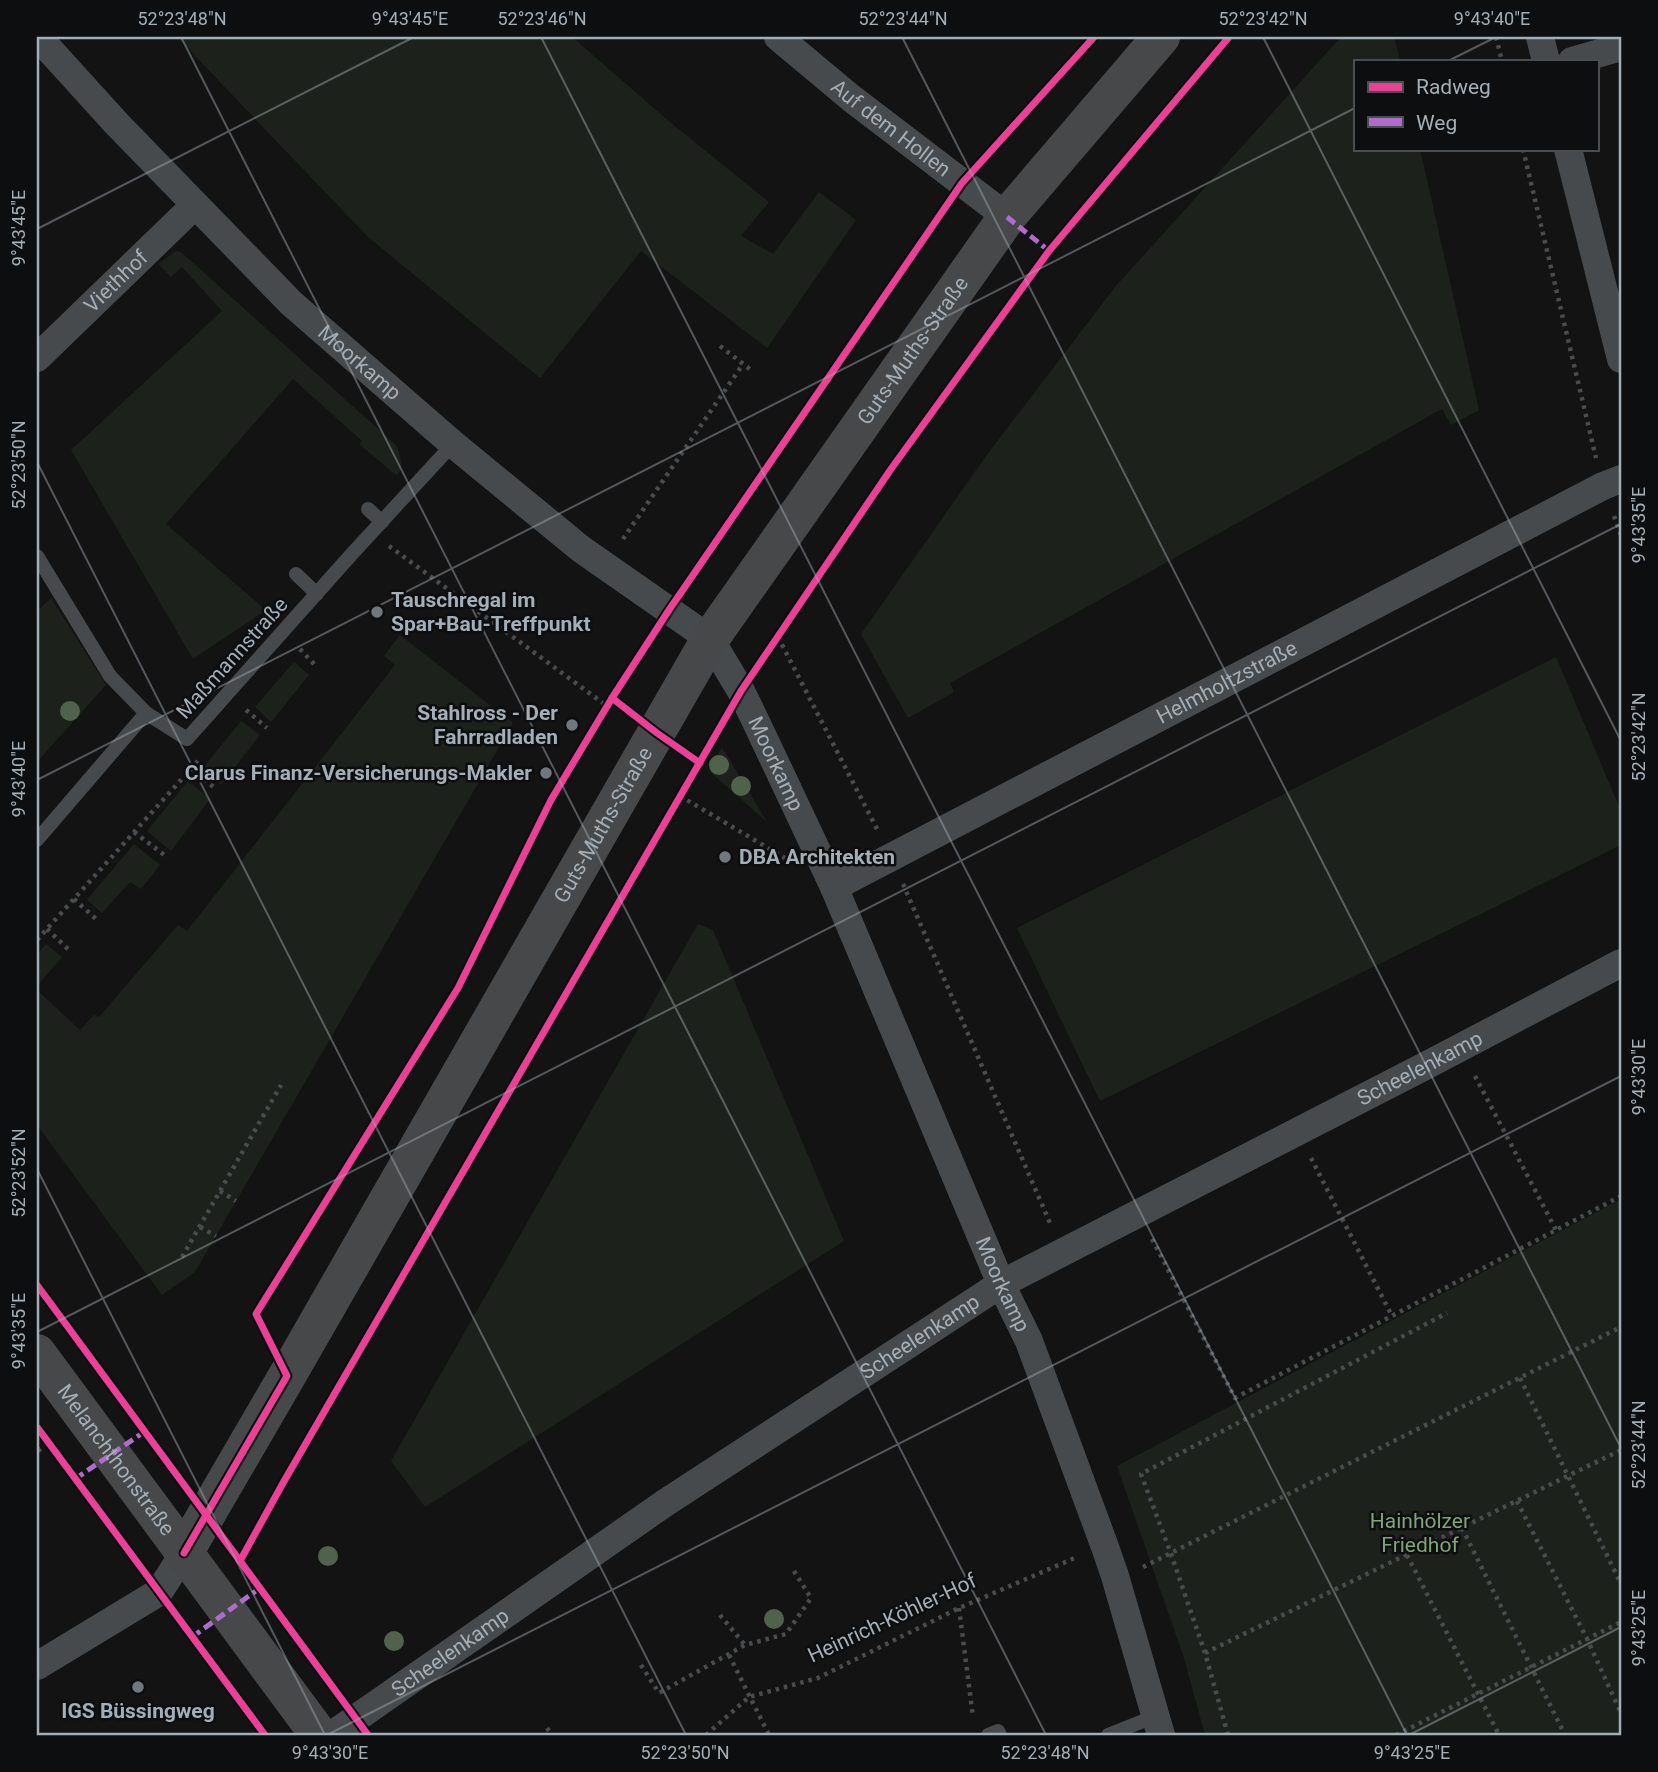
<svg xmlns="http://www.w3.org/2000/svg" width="1658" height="1772" viewBox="0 0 1658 1772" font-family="Roboto,sans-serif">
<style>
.green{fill:#1c221b}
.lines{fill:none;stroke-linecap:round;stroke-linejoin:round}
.path{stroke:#494c4e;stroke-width:4.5;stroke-dasharray:3.5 5;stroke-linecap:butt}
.lane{stroke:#474a4c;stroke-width:14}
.street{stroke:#474a4c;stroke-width:28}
.secondary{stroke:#46484a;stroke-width:38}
.quiet{stroke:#b06ccc;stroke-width:5;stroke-dasharray:10 5;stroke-linecap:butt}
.cycleway-casing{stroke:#0d0e0f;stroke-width:11}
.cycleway{stroke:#ea4096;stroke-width:7}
.tree{fill:#50624b}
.ticks{fill:none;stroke:#a3aeb6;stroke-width:2;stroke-opacity:0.45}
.poi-dot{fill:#71787d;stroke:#0d0e0f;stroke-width:2.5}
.labels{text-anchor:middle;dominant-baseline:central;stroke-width:5;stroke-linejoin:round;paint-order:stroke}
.street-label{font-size:21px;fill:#a3aeb6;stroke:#0d0e0f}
.poi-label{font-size:21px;font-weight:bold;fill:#a3aeb6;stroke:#0d0e0f;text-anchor:start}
.park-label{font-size:21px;fill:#82a278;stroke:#0d0e0f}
.neatline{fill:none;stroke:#a3aeb6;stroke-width:2.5}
.ticks-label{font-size:18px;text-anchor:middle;fill:#a3aeb6}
</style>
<rect width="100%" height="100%" fill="#131313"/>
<g class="green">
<polygon points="177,37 572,37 671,123 769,202 741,236 773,254 819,192 856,220 767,348 641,251 540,378 368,237"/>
<polygon points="1341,37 1394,37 1400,61 1355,61 1355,149 1420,149 1479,410 1451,425 1442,409 950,683 954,692 908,718 861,634 986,456 1115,287"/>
<path d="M176 251 181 252 396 445C401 456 404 466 397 476L359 444 362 441 293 379 166 524 266 610 193 659 71 450 222 311 182 267 171 277 158 264Z"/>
<polygon points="51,598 106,685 37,762 37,611"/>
<polygon points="400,635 513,723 195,1272 162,1295 37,1125 37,990 80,1030 94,1015 99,1017 178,925 187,931 395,665 384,656"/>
<polygon points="1556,657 1621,811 1621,845 1100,1101 1017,928"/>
<polygon points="294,662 309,675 271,722 255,707"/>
<polygon points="241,721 260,735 221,785 202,769"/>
<polygon points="722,747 767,822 709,771"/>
<polygon points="188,781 210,799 171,851 147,831"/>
<polygon points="134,844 160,865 141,889 130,882 102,913 87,900"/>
<polygon points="698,924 713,930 844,1241 425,1507 391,1461"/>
<polygon points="46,944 62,957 37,986 37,955"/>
<polygon points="1621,1199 1621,1735 1205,1735 1183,1655 1117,1466"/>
</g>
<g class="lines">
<g class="path">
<polyline points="1496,37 1502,61"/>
<polyline points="1523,149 1596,458"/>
<polyline points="720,346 751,370"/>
<polyline points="1614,516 1621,535"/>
<polyline points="623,539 743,364"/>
<polyline points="389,546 607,706"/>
<polyline points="778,637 877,829"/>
<polyline points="300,649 316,666"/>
<polyline points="246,710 267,728"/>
<polyline points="191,768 217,790"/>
<polyline points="680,796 785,858"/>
<polyline points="134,832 167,857"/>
<polyline points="903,884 1050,1223"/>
<polyline points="74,899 96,919"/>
<polyline points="47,929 69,950"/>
<polyline points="37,940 198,761"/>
<polyline points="1475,1076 1556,1230"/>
<polyline points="1311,1158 1392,1316"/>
<polyline points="220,1191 236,1201"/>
<polyline points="200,1227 216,1236"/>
<polyline points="1152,1239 1235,1398 1621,1196"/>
<polyline points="182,1257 281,1085"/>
<polyline points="1520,1378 1621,1584"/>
<polyline points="38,1451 49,1443"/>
<polyline points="1517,1501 1587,1639 1621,1713"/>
<polyline points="1462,1528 1565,1735"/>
<polyline points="1407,1555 1499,1735"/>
<polyline points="1143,1567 1621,1327"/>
<polyline points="959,1608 973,1717"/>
<polyline points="720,1615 745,1645"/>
<polyline points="1205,1653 1621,1450"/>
<polyline points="729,1655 769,1735"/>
<polyline points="641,1665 659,1693 745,1645 786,1634 811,1598 792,1568"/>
<polyline points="547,1728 552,1735"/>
<polyline points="706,1735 749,1697 818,1678 959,1608 1077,1557"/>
<polyline points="1228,1735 1205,1653 1171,1554 1141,1474 1447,1313"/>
<polyline points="1396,1735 1621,1622"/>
</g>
<g class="lane">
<polyline points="368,509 382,522"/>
<polyline points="37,556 110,676 146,713"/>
<polyline points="296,574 317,594"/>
<polyline points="37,840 146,713 187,739 350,556 453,444"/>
<polyline points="988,1735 998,1731 1000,1735"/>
<polyline points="1108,1735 1156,1716"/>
</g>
<g class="street">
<path id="s1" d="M38 37 117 124 291 303 453 444 581 549 710 639 741 691 757 724 834 887 1001 1284 1029 1341 1105 1547 1115 1576 1161 1735"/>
<path id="s2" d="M778 37 851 98 1007 217"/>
<polyline points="1540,37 1546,61"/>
<polyline points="1572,61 1621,47"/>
<polyline points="1568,149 1621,359"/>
<path id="s3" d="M37 358 195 205"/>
<path id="s4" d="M834 887 1603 486 1621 479"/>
<polyline points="37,1666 159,1592 184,1553"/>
<path id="s5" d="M332 1735 665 1503 1001 1284 1429 1064 1621 963"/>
</g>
<g class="secondary">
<path id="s6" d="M37 1353 319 1735"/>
<path id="s7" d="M184 1553 287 1376 710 639 1007 217 1161 37"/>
</g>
<g class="quiet">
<polyline points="1007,217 1049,251"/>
<polyline points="75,1479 144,1432"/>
<polyline points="192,1637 260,1588"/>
</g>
<g class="cycleway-casing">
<g id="cycleway">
<polyline points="612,698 657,733 700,763"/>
<polyline points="37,1285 368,1735"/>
<polyline points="37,1427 265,1735"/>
<polyline points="184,1553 287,1376 256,1314 458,988 551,800 612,698 669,610 962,183 1094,37"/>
<polyline points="240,1561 283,1483 741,691 891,469 1049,251 1229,37"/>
</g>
</g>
<use href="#cycleway" class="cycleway"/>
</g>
<g class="tree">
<circle cx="70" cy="711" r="10"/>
<circle cx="719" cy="765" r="10"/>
<circle cx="741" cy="786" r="10"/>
<circle cx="328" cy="1556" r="10"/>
<circle cx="774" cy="1619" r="10"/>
<circle cx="394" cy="1641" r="10"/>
</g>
<path class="ticks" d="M181 37 1046 1735M541 37 1407 1735M902 37 1621 1448M1263 37 1621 741M1448 61 1496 37M37 229 414 37M37 462 686 1735M37 780 1355 108M37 1169 325 1735M37 1332 1621 524M327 1735 1621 1076M1409 1735 1621 1627"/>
<g class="poi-dot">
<circle cx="377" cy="612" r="7"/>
<circle cx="572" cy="725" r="7"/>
<circle cx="546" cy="773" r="7"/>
<circle cx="725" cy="857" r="7"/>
<circle cx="138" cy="1687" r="7"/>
</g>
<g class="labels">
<g class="street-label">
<text stroke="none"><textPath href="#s2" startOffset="145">Auf dem Hollen</textPath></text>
<text stroke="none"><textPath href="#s3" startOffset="110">Viethhof</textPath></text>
<text stroke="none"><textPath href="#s7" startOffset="1407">Guts-Muths-Straße</textPath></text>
<text stroke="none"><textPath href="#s1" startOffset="458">Moorkamp</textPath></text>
<text transform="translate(232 658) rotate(-48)">Maßmannstraße</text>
<text stroke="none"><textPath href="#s4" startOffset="443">Helmholtzstraße</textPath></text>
<text stroke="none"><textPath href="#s1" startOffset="1046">Moorkamp</textPath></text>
<text stroke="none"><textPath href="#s7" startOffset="840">Guts-Muths-Straße</textPath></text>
<text stroke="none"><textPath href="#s5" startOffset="1278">Scheelenkamp</textPath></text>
<text stroke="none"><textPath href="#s1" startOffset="1614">Moorkamp</textPath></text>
<text stroke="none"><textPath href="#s5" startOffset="710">Scheelenkamp</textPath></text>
<text stroke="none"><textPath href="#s6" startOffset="133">Melanchthonstraße</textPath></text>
<text transform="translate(892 1618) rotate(-25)">Heinrich-Köhler-Hof</text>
<text stroke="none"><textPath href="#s5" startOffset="144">Scheelenkamp</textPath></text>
</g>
<g class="poi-label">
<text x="391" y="600">Tauschregal im<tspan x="391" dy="24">Spar+Bau-Treffpunkt</tspan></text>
<text x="558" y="713" text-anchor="end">Stahlross - Der<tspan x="558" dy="24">Fahrradladen</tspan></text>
<text x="532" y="773" text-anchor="end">Clarus Finanz-Versicherungs-Makler</text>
<text x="739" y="857">DBA Architekten</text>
<text x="138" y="1711" text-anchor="middle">IGS Büssingweg</text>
</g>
<g class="park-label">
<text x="1420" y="1521">Hainhölzer<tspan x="1420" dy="24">Friedhof</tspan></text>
</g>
</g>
<rect width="1658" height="1772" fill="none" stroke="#0d0e0f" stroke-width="77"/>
<rect x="1354" y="60" width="245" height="91" fill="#0d0e0f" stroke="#494e52" stroke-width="2"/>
<rect x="1368" y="82" width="35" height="10" fill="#ea4096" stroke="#494e52" stroke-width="2"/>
<text x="1416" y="94" font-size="21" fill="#a3aeb6">Radweg</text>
<rect x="1368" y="117" width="35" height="10" fill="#b06ccc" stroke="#494e52" stroke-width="2"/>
<text x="1416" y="130" font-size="21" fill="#a3aeb6">Weg</text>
<rect x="38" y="38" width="1582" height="1696" class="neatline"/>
<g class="ticks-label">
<text x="182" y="25">52°23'48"N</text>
<text x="410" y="25">9°43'45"E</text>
<text x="542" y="25">52°23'46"N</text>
<text x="903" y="25">52°23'44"N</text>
<text x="1263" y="25">52°23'42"N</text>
<text x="1492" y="25">9°43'40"E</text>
<text transform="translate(19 228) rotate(-90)" y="6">9°43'45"E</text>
<text transform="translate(19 465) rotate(-90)" y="6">52°23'50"N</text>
<text transform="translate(1639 525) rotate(-90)" y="6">9°43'35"E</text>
<text transform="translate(1639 737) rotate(-90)" y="6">52°23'42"N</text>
<text transform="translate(19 779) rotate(-90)" y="6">9°43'40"E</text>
<text transform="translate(1639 1077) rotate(-90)" y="6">9°43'30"E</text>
<text transform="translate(19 1173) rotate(-90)" y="6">52°23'52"N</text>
<text transform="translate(19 1331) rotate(-90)" y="6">9°43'35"E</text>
<text transform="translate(1639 1445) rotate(-90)" y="6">52°23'44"N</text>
<text transform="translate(1639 1628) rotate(-90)" y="6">9°43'25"E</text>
<text x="330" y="1759">9°43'30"E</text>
<text x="685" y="1759">52°23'50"N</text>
<text x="1045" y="1759">52°23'48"N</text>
<text x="1412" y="1759">9°43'25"E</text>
</g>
</svg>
